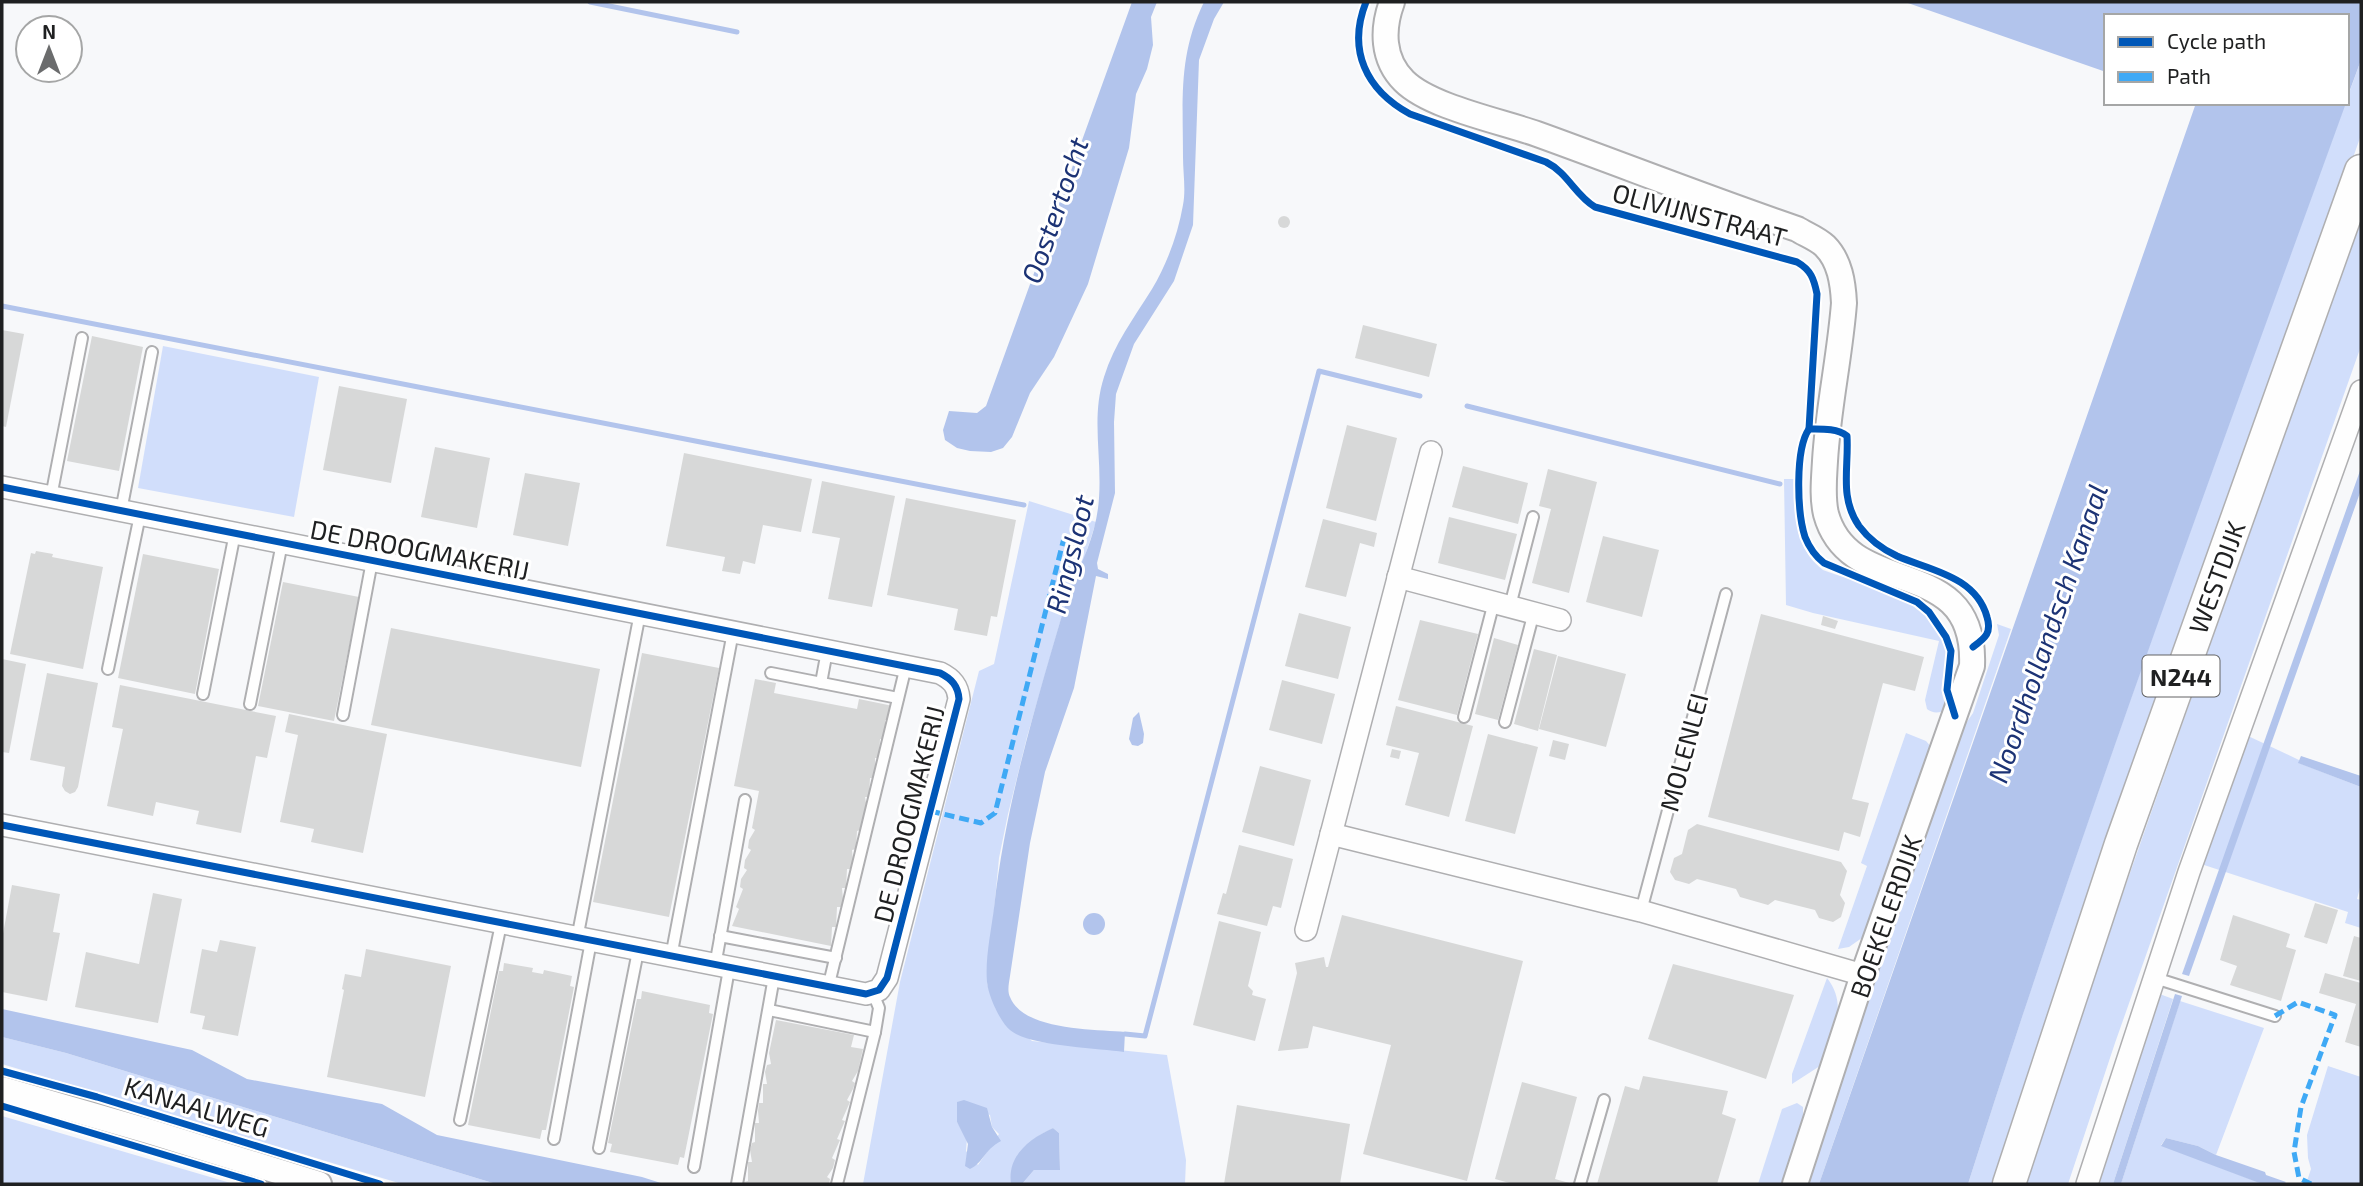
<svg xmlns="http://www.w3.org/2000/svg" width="2363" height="1186" viewBox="0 0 2363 1186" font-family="'Exo 2',sans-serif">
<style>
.green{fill:#d1defb;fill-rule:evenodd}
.water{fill:#b2c4ec}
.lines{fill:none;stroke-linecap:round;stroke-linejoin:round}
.stream{stroke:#b2c4ec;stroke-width:5}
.building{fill:#d7d8d8}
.service-casing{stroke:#afafb1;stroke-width:14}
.minor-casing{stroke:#afafb1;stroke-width:24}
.tertiary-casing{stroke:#afafb1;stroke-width:28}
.primary-casing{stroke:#afafb1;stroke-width:35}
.service{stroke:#fefefe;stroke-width:10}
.minor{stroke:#fefefe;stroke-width:21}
.tertiary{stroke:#fefefe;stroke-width:24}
.primary{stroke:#fefefe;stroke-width:32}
.quiet{stroke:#3fa9f5;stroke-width:5;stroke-dasharray:10 5;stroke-linecap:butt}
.cycleway-casing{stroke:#fff;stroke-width:11}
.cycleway{stroke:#0057b8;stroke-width:7}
.labels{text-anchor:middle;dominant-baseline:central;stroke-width:6;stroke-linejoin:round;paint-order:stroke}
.shield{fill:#fff;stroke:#626364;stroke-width:2}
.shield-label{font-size:24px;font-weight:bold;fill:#1f2021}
.street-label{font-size:26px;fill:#1f2021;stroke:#fff}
.water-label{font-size:28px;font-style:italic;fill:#1c3375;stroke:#fff}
</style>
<rect width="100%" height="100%" fill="#f7f8fa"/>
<g class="green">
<path d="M2361 60V135L2233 499 1996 1184H1968C2087 806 2227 431 2361 60Z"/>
<polygon points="2361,214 2361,346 2115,1043 2068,1184 2021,1184"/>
<polygon points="163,346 319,377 294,517 138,488"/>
<path d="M1784 479H1794C1795 513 1793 547 1823 570 1866 586 1934 598 1946 650 1949 665 1940 678 1942 693 1943 698 1945 704 1947 709 1941 713 1933 714 1927 709L1925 700 1939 641 1813 613 1786 605Z"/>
<path d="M1029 501 1096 522 1084 559 1070 588 1027 737 1008 814 999 858 987 984 996 1009 1032 1041 1167 1055 1186 1160 1185 1184H1022L1034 1170H1060L1059 1133 1053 1128C1028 1140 1011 1156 1011 1184H863L900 982 979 671 994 664ZM957 1102 990 1115 992 1127 999 1134 978 1165 966 1151 967 1138 957 1122Z"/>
<polygon points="1997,624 2011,629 1819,1184 1806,1184 1882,952 1962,729 1973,713 1999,635"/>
<polygon points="1906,733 1926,741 1932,748 1866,935 1849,947 1838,949 1867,866 1861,863"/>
<polygon points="2246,735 2299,760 2299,763 2361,787 2361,884 2357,899 2361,900 2361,928 2345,923 2348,912 2201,864"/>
<path d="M1827 978C1849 1006 1832 1033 1823 1064L1792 1084V1074Z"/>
<polygon points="2157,993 2173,999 2113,1184 2096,1184"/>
<polygon points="2180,1001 2264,1028 2216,1155 2198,1146 2166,1138 2161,1145 2263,1184 2121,1184"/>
<polygon points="2,1037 66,1053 496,1184 402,1184 2,1064"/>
<polygon points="2328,1066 2361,1077 2361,1184 2306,1184 2311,1169 2308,1158 2307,1135"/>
<polygon points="1797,1103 1803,1107 1803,1125 1783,1184 1758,1184 1782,1109"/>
<polygon points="2,1116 234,1184 2,1184"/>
</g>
<g class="water">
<polygon points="1132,2 1157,2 1151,17 1153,45 1147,69 1136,94 1129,148 1088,284 1054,357 1030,393 1012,437 1003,448 991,452 970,451 957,448 945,440 943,430 949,411 977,413 986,406"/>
<path d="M1204 2H1224L1214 19 1199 60 1193 225 1174 281 1134 344 1116 394 1114 422 1115 493 1097 563 1098 569 1108 574V579L1096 576 1074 688 1045 772 1030 843 1010 976C1009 983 1007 991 1010 997 1024 1031 1094 1029 1125 1032L1124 1052C1097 1048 1028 1046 1010 1030 1000 1022 988 995 987 982 985 958 991 932 994 908 1006 799 1039 694 1070 588 1084 559 1097 531 1099 498 1102 457 1091 417 1104 377 1114 344 1134 318 1152 289 1167 264 1178 234 1183 205 1186 190 1183 173 1183 157 1183 100 1178 55 1204 2Z"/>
<polygon points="1905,2 2361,2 2361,60 2347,98 2347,16 2106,16 2106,72"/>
<path d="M2196 103H2346C2216 462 2083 820 1968 1184H1819Z"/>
<polygon points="2361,468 2361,490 2189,976 2182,974"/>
<polygon points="1139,712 1144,734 1143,743 1138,746 1132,745 1129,739 1133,718"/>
<polygon points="2301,756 2361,776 2361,787 2298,763"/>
<circle cx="1094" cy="924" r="11"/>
<polygon points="2175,994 2182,996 2121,1184 2113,1184"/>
<polygon points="2,1009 192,1050 247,1079 382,1104 437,1135 642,1177 664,1184 496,1184 66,1053 2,1037"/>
<path d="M964 1100 987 1108 992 1127 1001 1141C984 1150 983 1163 970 1169L965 1166 968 1144 957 1122V1102Z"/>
<path d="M1053 1128 1059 1133 1060 1170H1034L1022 1184H1011C1007 1156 1029 1139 1053 1128Z"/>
<polygon points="2166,1138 2198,1146 2216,1155 2265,1172 2266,1175 2286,1182 2284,1184 2262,1184 2161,1146"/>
</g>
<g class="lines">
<g class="stream">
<polyline points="590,2 737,32"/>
<polyline points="2,306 1024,505"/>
<polyline points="1467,406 1780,484"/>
<polyline points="1125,1034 1145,1036 1319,371 1420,396"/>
</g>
</g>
<g class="building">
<circle cx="1284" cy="222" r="6"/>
<polygon points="1363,325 1437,344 1429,377 1355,358"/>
<polygon points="2,330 24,334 6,427 2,426"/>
<polygon points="92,336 143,347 119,471 67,461"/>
<polygon points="339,386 407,399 391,483 323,470"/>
<polygon points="1347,425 1397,438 1376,521 1326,508"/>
<polygon points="435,447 490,458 477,528 421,517"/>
<polygon points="684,453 812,479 801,532 763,525 755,564 743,561 740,574 722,571 725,557 666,546"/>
<polygon points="1463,466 1528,483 1518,524 1452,507"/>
<polygon points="1548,469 1597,482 1569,593 1532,583 1551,509 1539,506"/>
<polygon points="525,473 580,483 568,546 513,535"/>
<polygon points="822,481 895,496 872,607 828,599 840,538 812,533"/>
<polygon points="906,498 1016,520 997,617 991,616 987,636 954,630 958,609 887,595"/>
<polygon points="1449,517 1517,534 1505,580 1438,563"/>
<polygon points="1323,519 1377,533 1374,547 1360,543 1346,597 1305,587"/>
<polygon points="1603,536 1659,550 1642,617 1586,602"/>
<polygon points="36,551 53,554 52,557 103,567 83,669 10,654 31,553 35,554"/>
<polygon points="143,554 219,569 195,694 118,678"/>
<polygon points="283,582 359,597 334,721 258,706"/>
<polygon points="1299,613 1351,627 1338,679 1285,666"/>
<polygon points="1761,614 1924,657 1915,691 1883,683 1852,799 1869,803 1860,837 1844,832 1839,851 1708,817"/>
<polygon points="1823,616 1838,621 1835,629 1821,625"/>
<polygon points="1420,620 1478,634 1457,715 1398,700"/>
<polygon points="391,628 600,669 581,767 371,725"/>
<polygon points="1494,638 1518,645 1498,720 1475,714"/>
<polygon points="1534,649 1557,655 1538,731 1514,724"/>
<polygon points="642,653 719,668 669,917 593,902"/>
<polygon points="1558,656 1626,674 1606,747 1539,729"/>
<polygon points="2,659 26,664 9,753 2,752"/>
<polygon points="47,673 98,683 78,787 75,792 70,794 65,791 62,786 65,767 30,760"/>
<polygon points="755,679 776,683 774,693 857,709 859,699 893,706 889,720 885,720 886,731 884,739 880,739 879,758 875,758 876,770 874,778 870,778 869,797 865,797 867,808 861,830 857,831 856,849 852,850 853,861 851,869 847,869 846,888 842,888 843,899 841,907 837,907 836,927 832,927 831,946 732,926 739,909 736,907 743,889 740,887 741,879 747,870 744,868 745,860 751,850 748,848 749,840 755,830 752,828 759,791 734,786"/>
<polygon points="1282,680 1335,694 1322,744 1269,730"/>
<polygon points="120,685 276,716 267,758 256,756 241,833 196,824 199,811 156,802 153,816 107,806 123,729 112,727"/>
<polygon points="1396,706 1473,726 1449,817 1405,805 1419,753 1386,745"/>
<polygon points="289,714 387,734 363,853 311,842 314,829 280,822 298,735 285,732"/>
<polygon points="1488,734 1538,747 1515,834 1465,821"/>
<polygon points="1553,740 1569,744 1565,760 1549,756"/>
<polygon points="1392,749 1401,751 1399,759 1390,757"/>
<polygon points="1260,766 1311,780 1294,846 1242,832"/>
<polygon points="1697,824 1841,862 1847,871 1840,895 1845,903 1841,917 1833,922 1819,918 1815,910 1775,900 1768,905 1740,897 1736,889 1697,879 1689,884 1675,880 1670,872 1674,858 1682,854 1688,830"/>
<polygon points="1239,845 1293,859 1281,908 1273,906 1267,926 1217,914 1223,893 1226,894"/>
<polygon points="12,885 60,894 53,932 60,933 47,1001 2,992 2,939"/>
<polygon points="153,893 182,899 158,1023 75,1007 86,952 139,964"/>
<polygon points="2315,903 2338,910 2327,944 2304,937"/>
<polygon points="1342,915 1523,961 1467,1181 1363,1154 1391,1045 1313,1026 1308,1048 1278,1051 1297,973 1295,963 1324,957 1326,967 1328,967"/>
<polygon points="2233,915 2290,934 2286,947 2296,950 2281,1001 2230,985 2237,966 2220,960"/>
<polygon points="1219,921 1261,932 1248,986 1253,991 1252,995 1266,999 1255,1041 1193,1025"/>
<polygon points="2354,936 2361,938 2361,981 2343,976"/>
<polygon points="220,940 256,947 238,1036 202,1029 205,1016 190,1013 202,949 217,952"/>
<polygon points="366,949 451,966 425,1097 327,1077 344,990 342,989 345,974 361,977"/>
<polygon points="504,963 533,968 532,972 543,974 544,970 572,976 570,986 574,987 546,1130 542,1130 540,1139 468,1125 499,971 503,971"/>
<polygon points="1673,964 1794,995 1766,1079 1648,1039"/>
<polygon points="2325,973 2361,983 2361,1047 2345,1042 2356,1004 2319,993"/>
<polygon points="642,991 710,1005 709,1013 713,1014 684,1158 680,1157 678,1165 610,1152 612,1144 608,1143 637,999 641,999"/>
<polygon points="776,1020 854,1035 851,1047 863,1049 858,1071 852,1081 855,1083 853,1089 847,1100 850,1102 842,1120 845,1121 837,1139 840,1140 832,1158 835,1160 833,1168 827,1177 830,1179 829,1184 743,1184 744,1182 748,1181 748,1162 752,1162 750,1150 752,1143 755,1142 755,1123 759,1123 758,1111 759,1103 763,1103 763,1084 767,1084 765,1072 767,1065 771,1064 769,1053"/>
<polygon points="1643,1076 1728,1091 1722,1114 1736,1119 1717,1184 1597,1184 1625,1086 1639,1090"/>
<polygon points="1522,1082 1577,1097 1555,1179 1573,1184 1513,1184 1495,1179"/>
<polygon points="1237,1105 1350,1124 1340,1184 1224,1184"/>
</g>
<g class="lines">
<g class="service-casing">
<g id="service">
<polyline points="51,497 82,338"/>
<polyline points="121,511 152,352"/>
<polyline points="1510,606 1533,517"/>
<polyline points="108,669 140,515"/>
<polyline points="771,673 898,698"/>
<polyline points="821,683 827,651"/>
<polyline points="203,694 235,533"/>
<polyline points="250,704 282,543"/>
<polyline points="343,715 372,561"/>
<polyline points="1464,717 1494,602"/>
<polyline points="1505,722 1534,612"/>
<polyline points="1641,911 1726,594"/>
<polyline points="720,936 836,958"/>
<polyline points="577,939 640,613"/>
<polyline points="671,957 733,632"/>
<polyline points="715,966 745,800"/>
<polyline points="2155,978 2275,1016"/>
<polyline points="828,988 906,666"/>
<polyline points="769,1010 875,1032"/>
<polyline points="460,1120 501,924"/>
<polyline points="554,1139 591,941"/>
<polyline points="599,1148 638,951"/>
<polyline points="694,1167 729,969"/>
<polyline points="737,1184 774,977"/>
<polyline points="837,1184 875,1032 879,1008 873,993"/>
<polyline points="1580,1184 1604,1100"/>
</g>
</g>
<g class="minor-casing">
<g id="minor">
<path d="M2 487 940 673C952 679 958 686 959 699L887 978 879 990 866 994 2 825"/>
<polyline points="1398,577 1560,620"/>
<polyline points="1331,834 1641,911 1863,975"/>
<polyline points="1306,930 1431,452"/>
<polyline points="2087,1184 2189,872 2361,391"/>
</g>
</g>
<g class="tertiary-casing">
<g id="tertiary">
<path d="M1392 2C1382 29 1382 59 1404 81 1430 107 1500 121 1537 134 1623 165 1709 199 1797 229 1805 234 1818 239 1825 246 1840 261 1843 283 1844 303 1840 356 1828 408 1825 461 1824 479 1822 497 1826 514 1850 602 1977 551 1972 666L1863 975 1795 1184"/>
<polyline points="2,1089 148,1131 319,1184"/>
</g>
</g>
<g class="primary-casing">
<polyline id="primary" points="2009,1184 2121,844 2361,171"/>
</g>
<use href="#service" class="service"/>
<use href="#minor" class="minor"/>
<use href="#tertiary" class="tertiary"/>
<use href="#primary" class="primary"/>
<g class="quiet">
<polyline points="930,811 981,823 995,813 1065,534"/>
<polyline points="2275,1016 2298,1002 2335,1015 2301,1107 2294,1152 2299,1178 2311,1184"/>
</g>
<g class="cycleway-casing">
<g id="cycleway">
<path d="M1366 2C1347 50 1366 90 1410 114L1546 162C1568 173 1575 195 1595 207L1797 262C1811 270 1814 279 1817 294L1809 429C1795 449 1797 512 1805 537 1809 547 1815 556 1824 563L1917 602 1929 612 1946 637 1951 651 1947 690 1955 716"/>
<path d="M1809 429C1821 429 1837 428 1847 436 1849 468 1839 497 1859 526 1868 538 1882 549 1897 556 1929 570 1976 576 1987 617 1992 633 1985 638 1973 647"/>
<path d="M2 487 940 673C952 679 958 686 959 699L887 978 879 990 866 994 2 825"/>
<polyline points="2,1071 97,1097 380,1184"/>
<polyline points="2,1106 261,1184"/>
</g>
</g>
<use href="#cycleway" class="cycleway"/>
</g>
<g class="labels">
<rect class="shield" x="2142.5" y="655.5" width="77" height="41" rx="5"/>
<g class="shield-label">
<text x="2181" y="676">N244</text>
</g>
<g class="street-label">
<text transform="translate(1700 214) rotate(15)">OLIVIJNSTRAAT</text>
<text transform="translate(420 549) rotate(11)">DE DROOGMAKERIJ</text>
<text transform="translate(2216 577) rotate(-70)">WESTDIJK</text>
<text transform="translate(1683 752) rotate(-75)">MOLENLEI</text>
<text transform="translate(908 814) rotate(-76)">DE DROOGMAKERIJ</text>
<text transform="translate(1885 916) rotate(-71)">BOEKELERDIJK</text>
<text transform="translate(197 1106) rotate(17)">KANAALWEG</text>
</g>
<g class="water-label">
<text transform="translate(1054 210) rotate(-71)">Oostertocht</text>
<text transform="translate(1069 554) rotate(-76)">Ringsloot</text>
<text transform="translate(2047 633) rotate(-71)">Noordhollandsch Kanaal</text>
</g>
</g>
<rect width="2363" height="1186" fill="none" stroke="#1f2021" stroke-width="7"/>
<rect x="2104" y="14" width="245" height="91" fill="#ffffff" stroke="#a5a6a6" stroke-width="2"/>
<rect x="2118" y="37" width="35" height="10" fill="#0057b8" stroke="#a5a6a6" stroke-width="2"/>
<text x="2167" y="49" font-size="21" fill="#1f2021">Cycle path</text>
<rect x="2118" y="72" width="35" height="10" fill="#3fa9f5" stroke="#a5a6a6" stroke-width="2"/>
<text x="2167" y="84" font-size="21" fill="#1f2021">Path</text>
<g transform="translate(49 49)"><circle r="33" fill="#ffffff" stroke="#a5a6a6" stroke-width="2"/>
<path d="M0-5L12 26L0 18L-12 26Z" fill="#6b6c6d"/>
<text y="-10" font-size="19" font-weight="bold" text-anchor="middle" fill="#1f2021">N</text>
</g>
</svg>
